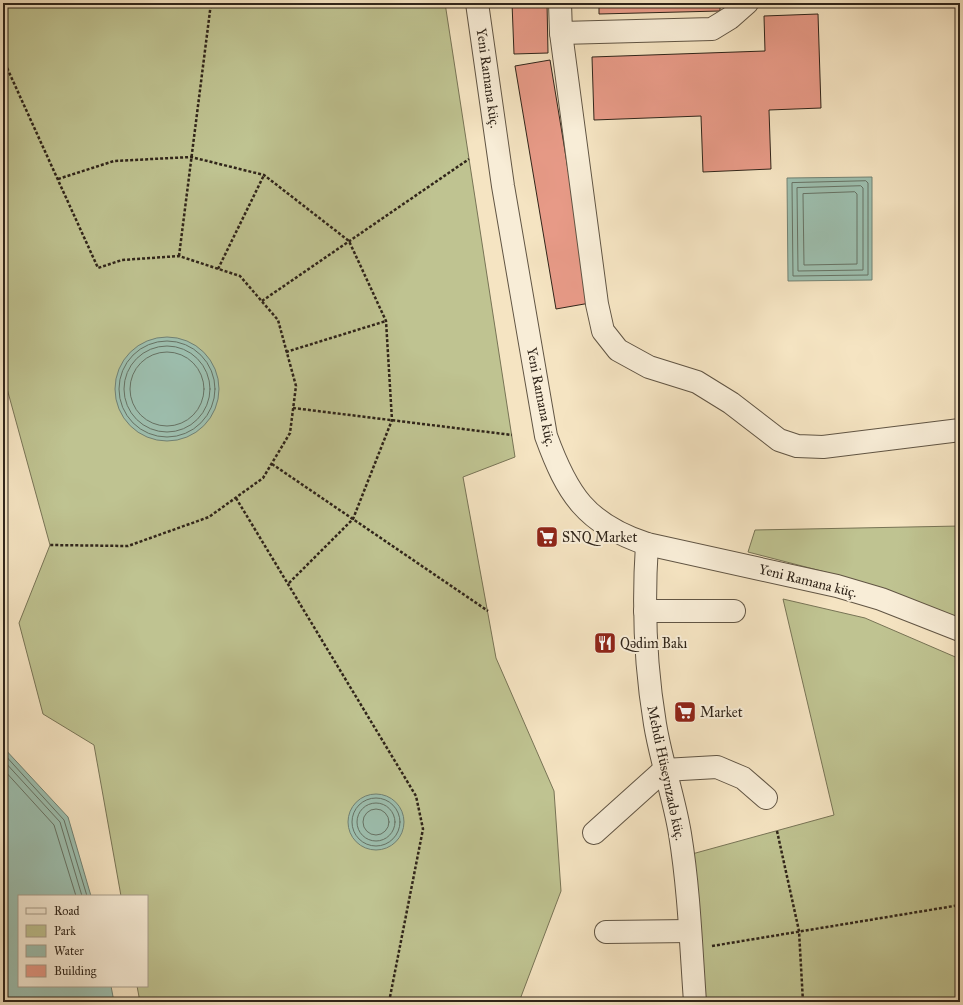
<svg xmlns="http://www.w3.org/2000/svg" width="963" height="1005" viewBox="0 0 963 1005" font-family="'IM FELL Great Primer',serif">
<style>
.green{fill:#bfc391;stroke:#787456}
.water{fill:#9dbfaf;stroke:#718173}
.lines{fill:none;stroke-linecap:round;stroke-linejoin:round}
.shore{stroke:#667264;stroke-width:1}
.building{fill:#e79a87;stroke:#30251a}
.minor-casing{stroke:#615544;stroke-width:24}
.path{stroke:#30251a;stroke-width:2.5;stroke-dasharray:3 2;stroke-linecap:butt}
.minor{stroke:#f8edd7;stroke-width:22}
.labels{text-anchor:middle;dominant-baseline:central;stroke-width:4;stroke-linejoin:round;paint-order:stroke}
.street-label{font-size:14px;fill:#30251a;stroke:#f8edd7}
.poi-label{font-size:14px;fill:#30251a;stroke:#f8edd7;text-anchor:start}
</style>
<rect width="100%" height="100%" fill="#f5e4c2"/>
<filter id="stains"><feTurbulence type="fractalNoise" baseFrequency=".005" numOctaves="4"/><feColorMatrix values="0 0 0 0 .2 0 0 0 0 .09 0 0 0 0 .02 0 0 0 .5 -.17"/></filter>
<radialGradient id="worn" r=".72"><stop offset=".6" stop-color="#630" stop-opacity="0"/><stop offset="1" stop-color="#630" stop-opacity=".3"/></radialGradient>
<g class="green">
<polygon points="3,3 445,3 515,457 463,477 496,658 554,791 561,891 519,1002 140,1002 137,986 147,986 147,896 121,896 94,745 43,714 19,623 50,545 3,374"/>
<polygon points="960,526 960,620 829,573 748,552 755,530"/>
<polygon points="783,599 865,618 960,659 960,1002 706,1002 692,854 834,815"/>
</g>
<g class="water">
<polygon points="872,177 872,280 788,281 787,178"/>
<circle cx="167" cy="389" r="52"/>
<polygon points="3,747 68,817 91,896 19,896 19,986 111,986 114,1002 3,1002"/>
<circle cx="376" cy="822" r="28"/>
</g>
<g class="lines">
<g class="shore">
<polygon points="866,181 868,183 868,275 793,276 792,183"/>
<polygon points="861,186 863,188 863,270 798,271 797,188"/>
<polygon points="855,192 857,194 857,264 804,265 803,194"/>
<circle cx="167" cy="389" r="48"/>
<circle cx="167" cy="389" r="43"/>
<circle cx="167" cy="389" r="37"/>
<polyline points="3,753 64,820 87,896"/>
<polyline points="3,760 60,822 82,896"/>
<polyline points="3,769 54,825 76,896"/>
<circle cx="376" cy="822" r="24"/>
<circle cx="376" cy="822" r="19"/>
<circle cx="376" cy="822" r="13"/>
</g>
</g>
<g class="building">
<polygon points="512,3 547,3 548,53 514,54"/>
<polygon points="599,3 720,3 720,11 599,14"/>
<polygon points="818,14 821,108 769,110 771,169 703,172 701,116 594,120 592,57 765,51 764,16"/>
<polygon points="550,60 590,303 556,309 515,66"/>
</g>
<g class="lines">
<g class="minor-casing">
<g id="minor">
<path d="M477 3 503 186 546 436C567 494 586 524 647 544L837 586 881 599 960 630"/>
<polyline points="560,3 561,33 597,304 603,331 618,350 649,367 697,382 731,403 779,440 797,446 823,447 960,430"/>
<polyline points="561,33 712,29 730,18 747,3"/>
<path d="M647 544C643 604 645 664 655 724 661 761 674 797 680 834 689 889 691 946 695 1002"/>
<polyline points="645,611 734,611"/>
<polyline points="594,833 664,770 717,767 743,778 766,798"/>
<polyline points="606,932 690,931"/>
</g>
</g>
<g class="path">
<polyline points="3,59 98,268 122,260 179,256 240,276 278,320 296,386 290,433 263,478 209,517 128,546 50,545"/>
<polyline points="58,179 114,161 191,157 264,175 349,241 386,321 392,420 353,519 288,584"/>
<polyline points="179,256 211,3"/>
<polyline points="218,269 264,175"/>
<polyline points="262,301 469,159"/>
<polyline points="286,352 386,321"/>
<polyline points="293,408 512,435"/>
<polyline points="272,464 488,611"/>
<polyline points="236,498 416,796 423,829 389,1002"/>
<polyline points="777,831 799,931 803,1002"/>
<polyline points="712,946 960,905"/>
</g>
<use href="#minor" class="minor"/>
</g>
<defs>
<g id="supermarket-square" transform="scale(1.15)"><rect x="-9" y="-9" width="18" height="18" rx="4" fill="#8f2418" stroke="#f8edd7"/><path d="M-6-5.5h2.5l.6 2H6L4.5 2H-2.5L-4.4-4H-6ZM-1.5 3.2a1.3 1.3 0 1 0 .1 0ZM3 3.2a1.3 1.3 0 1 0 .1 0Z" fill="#fff"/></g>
<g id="restaurant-square" transform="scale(1.15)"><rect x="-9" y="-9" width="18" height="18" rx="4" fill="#8f2418" stroke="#f8edd7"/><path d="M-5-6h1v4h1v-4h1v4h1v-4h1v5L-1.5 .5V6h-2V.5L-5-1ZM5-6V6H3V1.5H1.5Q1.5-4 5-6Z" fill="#fff"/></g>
</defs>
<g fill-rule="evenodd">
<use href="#supermarket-square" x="547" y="537"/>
<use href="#restaurant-square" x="605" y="643"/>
<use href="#supermarket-square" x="685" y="712"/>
</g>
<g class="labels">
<g class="street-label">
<text transform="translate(488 78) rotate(82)">Yeni Ramana küç.</text>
<text transform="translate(541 397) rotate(79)">Yeni Ramana küç.</text>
<text transform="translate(808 581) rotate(14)">Yeni Ramana küç.</text>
<text transform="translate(666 773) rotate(78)">Mehdi Hüseynzadə küç.</text>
</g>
<g class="poi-label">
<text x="562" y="537">SNQ Market</text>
<text x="620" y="643">Qədim Bakı</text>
<text x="700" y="712">Market</text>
</g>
</g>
<rect width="963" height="1005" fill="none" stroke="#f5e4c2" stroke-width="16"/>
<rect x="4" y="4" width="955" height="997" fill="none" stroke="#30251a" stroke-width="2"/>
<rect x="8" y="8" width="947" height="989" fill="none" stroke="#30251a"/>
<rect x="18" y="895" width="130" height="92" fill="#f8edd7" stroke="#a89d8b"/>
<rect x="26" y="908" width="20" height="6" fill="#f8edd7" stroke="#a89d8b"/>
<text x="54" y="915" font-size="12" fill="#30251a">Road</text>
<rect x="26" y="925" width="20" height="12" fill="#bfc391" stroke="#a89d8b"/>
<text x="54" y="935" font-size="12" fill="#30251a">Park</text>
<rect x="26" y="945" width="20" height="12" fill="#9dbfaf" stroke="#a89d8b"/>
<text x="54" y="955" font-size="12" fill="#30251a">Water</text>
<rect x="26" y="965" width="20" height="12" fill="#e79a87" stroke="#a89d8b"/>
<text x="54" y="975" font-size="12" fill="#30251a">Building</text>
<rect width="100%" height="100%" filter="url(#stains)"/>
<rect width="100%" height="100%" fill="url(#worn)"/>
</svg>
